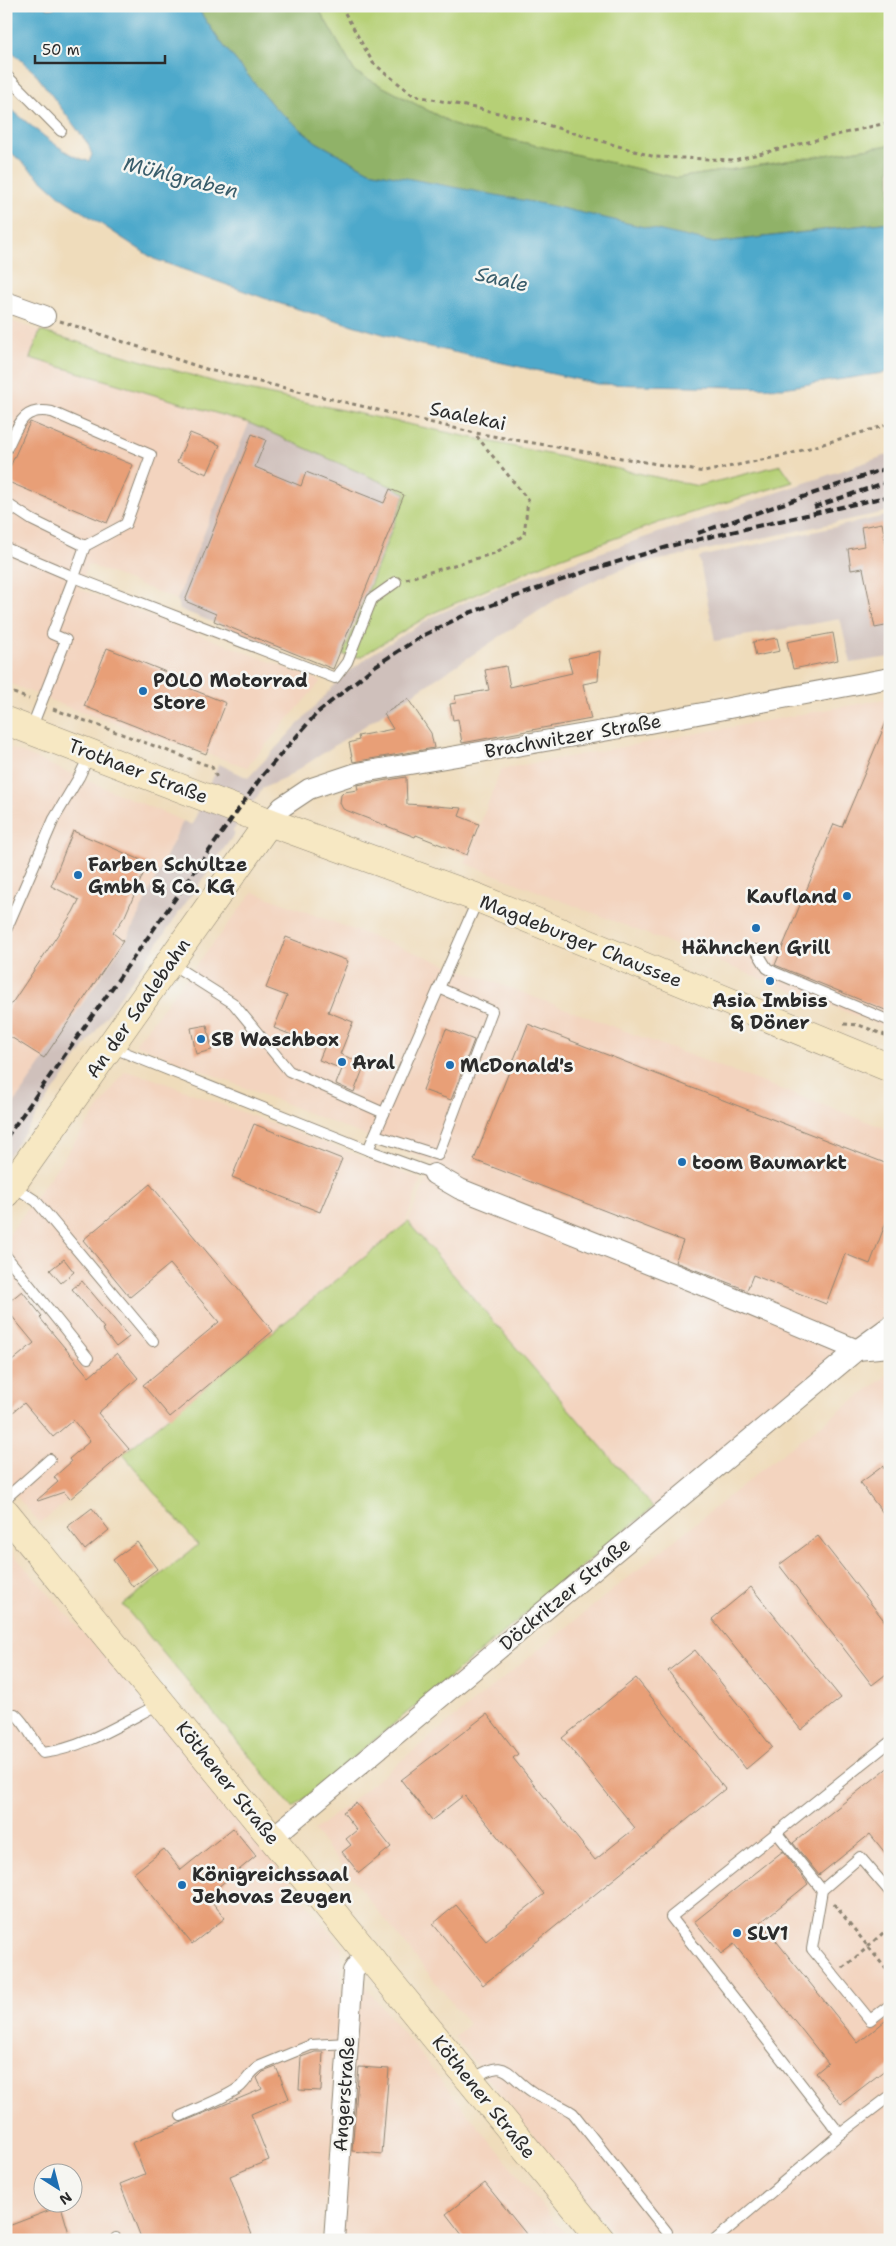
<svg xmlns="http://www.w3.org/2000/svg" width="896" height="2246" viewBox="0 0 896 2246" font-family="'Shantell Sans',sans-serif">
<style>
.built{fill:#f3d4bf;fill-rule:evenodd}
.industrial{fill:#cfc0bb}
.green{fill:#b6d076;stroke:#707e50}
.forest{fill:#90b267;stroke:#5e6e49}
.water{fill:#4da9cb;stroke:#3c6a7b}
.building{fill:#e89f77}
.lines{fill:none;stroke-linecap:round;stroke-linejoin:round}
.lane-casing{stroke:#8d8473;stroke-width:12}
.street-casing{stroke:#8d8473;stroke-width:22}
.secondary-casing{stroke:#8d8473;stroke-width:29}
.path{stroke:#8d8473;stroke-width:3;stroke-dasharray:4 4;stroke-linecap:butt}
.lane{stroke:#fff;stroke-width:10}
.street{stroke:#fff;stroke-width:20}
.secondary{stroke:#f7e8c3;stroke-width:28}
.rail{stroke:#2b2b2b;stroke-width:4;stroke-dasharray:8 4;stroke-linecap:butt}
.poi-dot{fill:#1f6fb2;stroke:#f6f6f2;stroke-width:2}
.labels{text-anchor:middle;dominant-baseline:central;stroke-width:5;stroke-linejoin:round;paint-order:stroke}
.street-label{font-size:19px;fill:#2b2b2b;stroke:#f6f6f2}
.poi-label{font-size:19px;font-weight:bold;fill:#2b2b2b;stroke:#f6f6f2;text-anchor:start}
.water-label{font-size:20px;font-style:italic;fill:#395d6b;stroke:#f6f6f2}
</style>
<rect width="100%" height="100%" fill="#f6f6f2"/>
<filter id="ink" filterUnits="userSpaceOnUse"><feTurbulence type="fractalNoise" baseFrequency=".02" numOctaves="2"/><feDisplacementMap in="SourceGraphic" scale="10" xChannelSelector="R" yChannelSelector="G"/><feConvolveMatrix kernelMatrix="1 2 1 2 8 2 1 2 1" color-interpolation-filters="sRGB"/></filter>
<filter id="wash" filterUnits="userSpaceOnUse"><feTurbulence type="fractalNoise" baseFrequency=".0096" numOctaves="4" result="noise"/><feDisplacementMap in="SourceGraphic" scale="20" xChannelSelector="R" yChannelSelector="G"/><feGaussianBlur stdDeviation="1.12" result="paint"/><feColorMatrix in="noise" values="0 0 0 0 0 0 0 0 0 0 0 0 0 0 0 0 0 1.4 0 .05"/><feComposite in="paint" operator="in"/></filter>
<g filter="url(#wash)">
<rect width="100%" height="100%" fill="#efdcbb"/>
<g class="built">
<polygon points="6,319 40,331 31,358 249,423 177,600 88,564 79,589 321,681 247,767 75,710 6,682"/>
<polygon points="890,698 890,1029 465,863 501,769"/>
<polygon points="6,746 183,821 128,937 6,1116"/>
<polygon points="253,892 890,1130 890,1312 653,1507 408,1222 434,1163 135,1044"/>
<polygon points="125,1071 151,1078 421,1179 405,1225 40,1523 6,1485 6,1239"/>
<polygon points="890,1373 890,2240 618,2240 454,2037 469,2024 314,1831 770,1463"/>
<path d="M6 1546 131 1686 252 1833 342 1948 341 2021 334 2123 321 2240H6ZM42 2174H72V2204H42Z"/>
<polygon points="353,1971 570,2240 334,2240"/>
</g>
<g class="industrial">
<polygon points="249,423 406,493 335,670 179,609 177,600"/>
<polygon points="890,454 890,511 631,566 604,576 563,595 284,779 263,788 232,832 235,833 6,1159 6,1115 128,937 183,821 192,825 219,764 248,778 344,675 375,652 434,616 502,586"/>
<polygon points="890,515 890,657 851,663 840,619 715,641 699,557"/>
</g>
<g class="green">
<polygon points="317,6 890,6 890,145 677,178 461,128 355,72"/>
<polygon points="40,331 225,385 698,486 781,465 793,482 661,522 554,560 433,613 360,657 343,655 406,493 249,423 30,358"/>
<polygon points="408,1222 653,1507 293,1808 123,1605 198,1545 123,1454"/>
</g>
<polygon class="forest" points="196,6 317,6 355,72 461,128 677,178 890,145 890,222 714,243 369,171 316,142 274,107 219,40"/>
<path class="water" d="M6 6H44L48 9 55 8 56 6H196L219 40 274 107 316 142 369 171 548 205 714 243 890 222V372L783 388 598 384 417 344 281 304 154 259 63 199 6 148V105C25 120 67 159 89 161L92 155 88 144 35 73 6 46Z"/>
<g id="blocks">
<g class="building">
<polygon points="30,422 133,465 107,523 6,481 6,476"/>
<polygon points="190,433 220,445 207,474 177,462"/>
<polygon points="252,434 266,440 255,467 301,486 306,472 384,503 390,489 404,495 333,669 214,621 216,614 185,601"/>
<polygon points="882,523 890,565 890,625 875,628 863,568 851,570 848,549 864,546 861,527"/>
<polygon points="833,633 838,660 793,669 787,642"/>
<polygon points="777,638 780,651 756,656 753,642"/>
<polygon points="107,648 166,672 164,678 226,703 206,754 84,706"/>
<polygon points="600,651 598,681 583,684 591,719 462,743 458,719 453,720 450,704 456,703 455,696 489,690 485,670 506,666 510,687 572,673 568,658"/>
<polygon points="408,699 431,733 434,748 353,762 349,743 359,740 358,736 393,729 384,714"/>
<polygon points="890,713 890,1012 775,965 834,824 842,827"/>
<polygon points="406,777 407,804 462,808 459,816 479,824 467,855 416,835 415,837 343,809 340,803 341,795 344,792 358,790 357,785"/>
<polygon points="73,831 148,863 125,916 113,933 123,941 44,1058 6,1034 6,1012 73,912 79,900 51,886"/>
<polygon points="286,937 348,961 328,1012 353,1022 340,1054 365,1064 354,1092 336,1084 342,1069 319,1060 324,1048 274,1028 287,996 266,988"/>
<polygon points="528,1024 890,1165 890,1212 870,1264 845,1254 826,1304 753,1275 747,1290 675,1262 683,1241 474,1160"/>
<polygon points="207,1025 212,1050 196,1054 191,1028"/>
<polygon points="446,1029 474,1040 451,1100 423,1090"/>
<polygon points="254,1124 342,1159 320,1212 232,1177"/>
<polygon points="150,1184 273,1331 170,1417 143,1385 219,1322 170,1264 130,1297 83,1240"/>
<polygon points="64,1259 74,1272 61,1283 50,1270"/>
<polygon points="82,1281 129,1337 116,1347 102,1329 104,1328 72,1289"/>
<polygon points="22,1291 42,1316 40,1318 89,1377 117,1353 138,1378 98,1413 129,1449 70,1499 64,1492 38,1501 37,1500 58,1482 54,1477 71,1462 69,1459 90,1441 73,1420 53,1437 24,1403 6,1418 6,1366 34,1343 6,1309 6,1304"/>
<polygon points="890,1465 890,1522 860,1483 883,1466 884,1469"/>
<polygon points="92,1508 109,1530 85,1550 67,1527"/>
<polygon points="818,1536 890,1628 890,1671 872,1685 779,1565"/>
<polygon points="137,1542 157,1569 133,1587 113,1560"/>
<polygon points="751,1587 841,1698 801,1730 712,1619"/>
<polygon points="695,1650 772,1747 746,1769 668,1671"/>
<polygon points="636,1678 725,1789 483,1985 433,1924 456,1905 486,1941 544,1894 464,1795 432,1820 401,1780 487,1714 518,1754 513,1758 595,1860 635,1828 562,1738"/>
<polygon points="890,1766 890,1859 870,1834 819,1875 793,1843"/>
<polygon points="356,1803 391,1847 359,1873 342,1852 351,1845 346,1839 357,1830 343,1812"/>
<polygon points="233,1828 256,1856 207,1896 225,1918 192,1944 134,1873 164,1849 181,1870"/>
<polygon points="783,1851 808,1884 761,1922 858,2043 890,2017 890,2066 841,2104 816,2073 828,2063 734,1944 721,1954 694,1922"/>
<polygon points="315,2052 323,2052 321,2091 299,2090 301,2057"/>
<polygon points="276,2067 289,2098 251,2114 269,2160 230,2176 252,2235 240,2240 142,2240 120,2184 145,2174 132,2143 262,2089 257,2078 263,2072"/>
<polygon points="359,2067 389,2069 382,2154 352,2151"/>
<polygon points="485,2183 531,2240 466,2240 446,2214"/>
<polygon points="61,2206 71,2240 6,2240 6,2227"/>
</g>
</g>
</g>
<g filter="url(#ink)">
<use href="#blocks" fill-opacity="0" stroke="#8d8473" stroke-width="1"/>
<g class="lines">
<g class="lane-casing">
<g id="lane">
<polyline points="6,75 61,131"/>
<path d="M6 450C18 427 21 406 52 412L151 455 126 524 85 546 74 577 335 678 347 662 372 599 396 582"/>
<polyline points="6,503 32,520 85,546"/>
<polyline points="6,548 74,577 52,634 66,640 31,729"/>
<polyline points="6,930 54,819 79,777 90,754"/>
<polyline points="756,950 767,968 774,972 890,1021"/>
<polyline points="170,963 233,1003 289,1071 384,1113"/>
<polyline points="111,1047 368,1150 434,1174"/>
<polyline points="375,1135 438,1155 492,1011 439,988"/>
<polyline points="368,1150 478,899"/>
<polyline points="13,1186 36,1201 153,1341"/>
<polyline points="6,1256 88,1358"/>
<polyline points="6,1498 50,1459"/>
<path d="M6 1716 15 1714C27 1724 33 1741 43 1753 82 1749 124 1722 159 1704"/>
<polyline points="776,1832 822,1890"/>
<polyline points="890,1892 860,1857 822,1890 812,1949 870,2020 890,2005"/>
<path d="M471 2080C509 2055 505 2075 534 2093 547 2101 560 2104 573 2113L667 2232"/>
<path d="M181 2116C196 2109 230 2096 241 2086 248 2079 251 2071 260 2066L311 2045 348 2043"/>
<polyline points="840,2134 671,1917 890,1742"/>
<polyline points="116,2238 116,2240"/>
<polyline points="403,2240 418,2240"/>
<polyline points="715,2240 840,2134 890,2096"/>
</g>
</g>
<g class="street-casing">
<g id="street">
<polyline points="6,302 45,316"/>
<polyline points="269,822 282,807 309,789 357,773 644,724 890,678"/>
<polyline points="434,1174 460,1189 714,1290 857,1350 890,1347"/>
<polyline points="273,1837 857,1350 890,1326"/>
<polyline points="334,2240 353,1971 366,1952"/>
</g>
</g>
<g class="secondary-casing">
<g id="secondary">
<polyline points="6,721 269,822 478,898 890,1068"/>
<polyline points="6,1193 269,822"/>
<polyline points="6,1513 601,2240"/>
</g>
</g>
<g class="path">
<polyline points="341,6 373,63 413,95 527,119 655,157 734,160 890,122"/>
<polyline points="60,321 209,370 378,410 475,433 704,472 786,455 890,424"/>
<polyline points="406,579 495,553 524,535 528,500 475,434"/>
<polyline points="6,690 29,699"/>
<polyline points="53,709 212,767 217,778"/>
<polyline points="844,1024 859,1025 890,1037"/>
<polyline points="834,1904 890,1974"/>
<polyline points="868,1946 890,1927"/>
<polyline points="843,1968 868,1947"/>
</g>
<use href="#lane" class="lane"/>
<use href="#street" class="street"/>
<use href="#secondary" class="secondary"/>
<g class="rail">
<polyline points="814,507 890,481"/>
<polyline points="698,533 890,467"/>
<polyline points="6,1138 262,776 317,713 375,666 422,636 469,613 593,569 674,545 890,496"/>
</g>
</g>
</g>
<g class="poi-dot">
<circle cx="143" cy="691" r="5"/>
<circle cx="78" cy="875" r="5"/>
<circle cx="847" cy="896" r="5"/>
<circle cx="756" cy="928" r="5"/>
<circle cx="770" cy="981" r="5"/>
<circle cx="201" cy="1039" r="5"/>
<circle cx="342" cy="1062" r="5"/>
<circle cx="450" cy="1065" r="5"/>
<circle cx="682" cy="1162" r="5"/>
<circle cx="182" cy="1885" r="5"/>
<circle cx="737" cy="1933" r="5"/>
</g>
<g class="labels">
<g class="street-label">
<text transform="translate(468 416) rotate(12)">Saalekai</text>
<text transform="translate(573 736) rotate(-10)">Brachwitzer Straße</text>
<text transform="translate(138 771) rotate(21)">Trothaer Straße</text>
<text transform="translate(581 941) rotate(22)">Magdeburger Chaussee</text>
<text transform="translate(138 1008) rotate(-55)">An der Saalebahn</text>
<text transform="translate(565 1594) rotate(-40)">Döckritzer Straße</text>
<text transform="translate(228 1783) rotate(51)">Köthener Straße</text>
<text transform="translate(344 2094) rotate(-86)">Angerstraße</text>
<text transform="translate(484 2097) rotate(51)">Köthener Straße</text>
</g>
<g class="poi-label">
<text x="153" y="680">POLO Motorrad<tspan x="153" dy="22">Store</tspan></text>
<text x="88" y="864">Farben Schultze<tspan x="88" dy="22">Gmbh &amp; Co. KG</tspan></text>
<text x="837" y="896" text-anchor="end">Kaufland</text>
<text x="756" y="947" text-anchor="middle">Hähnchen Grill</text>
<text x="770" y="1000" text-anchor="middle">Asia Imbiss<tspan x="770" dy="22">&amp; Döner</tspan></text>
<text x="211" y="1039">SB Waschbox</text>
<text x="352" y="1062">Aral</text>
<text x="460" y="1065">McDonald's</text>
<text x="692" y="1162">toom Baumarkt</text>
<text x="192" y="1874">Königreichssaal<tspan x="192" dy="22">Jehovas Zeugen</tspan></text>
<text x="747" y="1933">SLV1</text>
</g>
<g class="water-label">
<text transform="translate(181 177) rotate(14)">Mühlgraben</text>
<text transform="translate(502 279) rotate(13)">Saale</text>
</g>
</g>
<rect width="896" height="2246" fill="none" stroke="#f6f6f2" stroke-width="25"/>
<g transform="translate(58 2188) rotate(144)"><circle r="24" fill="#f6f6f2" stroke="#a5a5a2"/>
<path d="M0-4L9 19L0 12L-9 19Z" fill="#1f6fb2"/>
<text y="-8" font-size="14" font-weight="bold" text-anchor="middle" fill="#2b2b2b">N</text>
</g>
<path d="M35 55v8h130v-8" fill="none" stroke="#2b2b2b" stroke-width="2.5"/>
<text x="42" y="55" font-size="15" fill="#2b2b2b" stroke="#f6f6f2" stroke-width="4" paint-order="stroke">50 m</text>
</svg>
